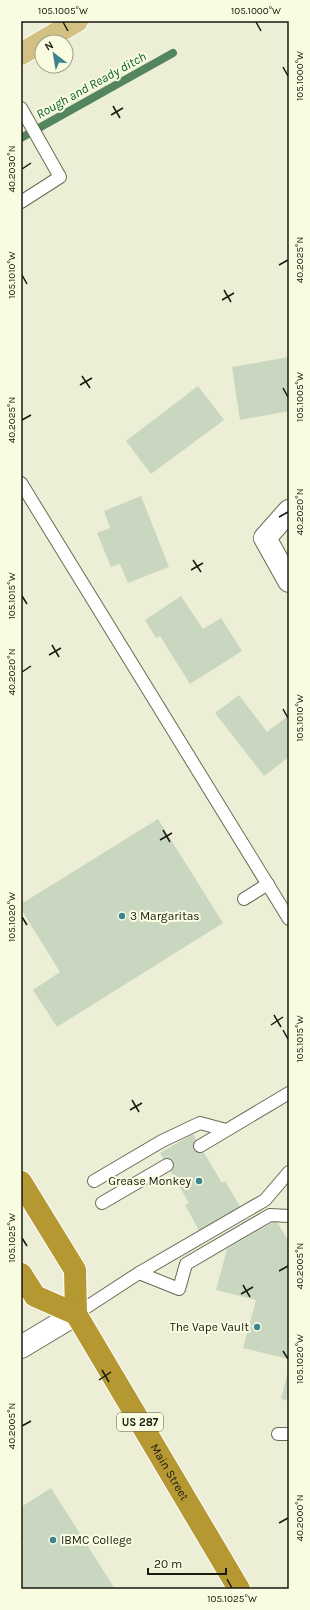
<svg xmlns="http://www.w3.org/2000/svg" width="310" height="1610" viewBox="0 0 310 1610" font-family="Karla,sans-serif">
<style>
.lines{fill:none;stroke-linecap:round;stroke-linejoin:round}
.stream{stroke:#53855e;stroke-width:8}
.building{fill:#cad7c0}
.lane-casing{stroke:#696c55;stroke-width:14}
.street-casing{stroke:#696c55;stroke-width:24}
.primary-casing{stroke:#fff;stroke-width:24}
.highway-casing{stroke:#fff;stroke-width:24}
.lane{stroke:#fff;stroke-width:12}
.street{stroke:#fff;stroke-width:22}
.primary{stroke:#d3c184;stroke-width:22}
.highway{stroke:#b69832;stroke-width:22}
.ticks{fill:none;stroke:#191910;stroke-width:1.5}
.poi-dot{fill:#3e8390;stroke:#fafce2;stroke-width:1.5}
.labels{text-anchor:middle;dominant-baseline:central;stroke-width:4;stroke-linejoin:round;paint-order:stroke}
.shield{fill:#fafce2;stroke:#5c5d4f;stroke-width:1}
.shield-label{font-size:11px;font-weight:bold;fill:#191910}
.poi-label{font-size:12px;fill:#191910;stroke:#fafce2;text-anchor:start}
.street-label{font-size:12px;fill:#191910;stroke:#fafce2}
.water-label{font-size:13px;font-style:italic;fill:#095d2e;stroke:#fafce2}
.neatline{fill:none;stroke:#191910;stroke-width:1.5}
.ticks-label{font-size:10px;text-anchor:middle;fill:#191910}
</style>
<rect width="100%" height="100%" fill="#ecefd5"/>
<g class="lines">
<polyline class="stream" points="21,138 173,53"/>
</g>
<g class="building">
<polygon points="289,357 289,411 240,420 232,367"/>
<polygon points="198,386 224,420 151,474 126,441"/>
<polygon points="141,496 169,567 128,583 120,564 111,567 97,533 110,528 104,511"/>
<polygon points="181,596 203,629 221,618 242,651 190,684 160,636 156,638 145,620"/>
<polygon points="239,695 267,732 289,715 289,757 264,776 215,713"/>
<polygon points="158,819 223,923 57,1027 33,990 60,972 21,909 21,904"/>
<polygon points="193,1134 222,1183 225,1181 241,1208 200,1232 185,1205 189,1203 160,1153"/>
<polygon points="276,1220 289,1242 289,1359 243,1348 256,1300 216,1290 227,1249"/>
<polygon points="288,1371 289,1371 289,1401 281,1399"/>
<polygon points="51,1488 115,1589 21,1589 21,1544 24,1542 21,1538 21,1507"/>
</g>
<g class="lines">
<g class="lane-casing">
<g id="lane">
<polyline points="21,108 60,177 21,202"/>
<polyline points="21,483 289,919"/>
<polyline points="244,899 268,884"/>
<polyline points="200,1146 289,1093"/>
<polyline points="94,1181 162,1141 200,1123 226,1130"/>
<polyline points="102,1203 167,1165"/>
<polyline points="139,1273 179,1289 186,1264 270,1215 289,1216"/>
<polyline points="76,1314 139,1273 265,1200 289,1172"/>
<polyline points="278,1434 289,1434"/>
</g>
</g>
<g class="street-casing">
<g id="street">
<polyline points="289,511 265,538 289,581"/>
<polyline points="21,1347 76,1314"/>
</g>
</g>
<g class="primary-casing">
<polyline id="primary" points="21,54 77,21"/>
</g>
<g class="highway-casing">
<g id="highway">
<path id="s1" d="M21 1182 75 1270 76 1314 239 1589"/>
<polyline points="21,1274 35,1296 76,1314"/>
</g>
</g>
<use href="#lane" class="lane"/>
<use href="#street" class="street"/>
<use href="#primary" class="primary"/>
<use href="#highway" class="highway"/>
</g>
<path class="ticks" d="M63 22 68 31M256 22 261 31M283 67 288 76M113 106 120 118M111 115 123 108M22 169 31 163M279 265 288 260M22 275 27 284M224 290 231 302M222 300 234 293M82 376 90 388M80 385 92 378M283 388 288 397M22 420 31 415M279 517 288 512M193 560 201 572M191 570 203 563M22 596 27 604M52 645 59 657M49 655 61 648M22 672 31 666M283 709 288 718M163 830 170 842M160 840 172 833M22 917 27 925M274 1015 281 1027M271 1025 283 1017M283 1030 288 1039M132 1100 139 1112M130 1110 142 1103M22 1238 27 1246M279 1271 288 1266M243 1285 250 1297M241 1294 253 1287M283 1351 288 1359M102 1370 109 1382M99 1380 111 1372M22 1426 31 1421M279 1523 288 1518M227 1579 232 1588"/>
<g class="poi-dot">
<circle cx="122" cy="916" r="4"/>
<circle cx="199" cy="1181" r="4"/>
<circle cx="257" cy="1327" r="4"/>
<circle cx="53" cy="1540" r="4"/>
</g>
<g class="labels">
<rect class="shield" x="117" y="1413" width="46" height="18" rx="3"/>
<g class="shield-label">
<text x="140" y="1422">US 287</text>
</g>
<g class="poi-label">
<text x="130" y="916">3 Margaritas</text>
<text x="191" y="1181" text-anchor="end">Grease Monkey</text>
<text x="249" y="1327" text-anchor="end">The Vape Vault</text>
<text x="61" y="1540">IBMC College</text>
</g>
<g class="street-label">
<text stroke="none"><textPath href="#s1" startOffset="331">Main Street</textPath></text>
</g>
<g class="water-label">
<text transform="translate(91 85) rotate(-29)">Rough and Ready ditch</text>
</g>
</g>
<rect width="310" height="1610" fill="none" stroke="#fafce2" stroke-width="44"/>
<g transform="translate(54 54) rotate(329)"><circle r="19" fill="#fafce2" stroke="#a0a18e"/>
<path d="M0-3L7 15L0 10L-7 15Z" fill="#3e8390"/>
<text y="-6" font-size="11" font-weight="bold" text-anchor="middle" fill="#191910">N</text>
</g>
<path d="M148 1568v6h78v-6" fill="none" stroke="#191910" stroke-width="2"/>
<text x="154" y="1568" font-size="12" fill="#191910" stroke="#fafce2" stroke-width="3" paint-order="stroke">20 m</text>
<rect x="22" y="22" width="266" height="1566" class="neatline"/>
<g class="ticks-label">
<text x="63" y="14">105.1005°W</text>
<text x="256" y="14">105.1000°W</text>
<text transform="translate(299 76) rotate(-90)" y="4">105.1000°W</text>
<text transform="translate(11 169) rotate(-90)" y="4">40.2030°N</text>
<text transform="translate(299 260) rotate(-90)" y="4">40.2025°N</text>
<text transform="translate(11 275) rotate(-90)" y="4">105.1010°W</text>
<text transform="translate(299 397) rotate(-90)" y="4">105.1005°W</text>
<text transform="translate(11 420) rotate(-90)" y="4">40.2025°N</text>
<text transform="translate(299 512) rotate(-90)" y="4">40.2020°N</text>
<text transform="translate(11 596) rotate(-90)" y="4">105.1015°W</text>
<text transform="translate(11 672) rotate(-90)" y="4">40.2020°N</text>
<text transform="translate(299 718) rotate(-90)" y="4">105.1010°W</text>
<text transform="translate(11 917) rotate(-90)" y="4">105.1020°W</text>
<text transform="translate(299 1039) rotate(-90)" y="4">105.1015°W</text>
<text transform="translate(11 1238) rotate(-90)" y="4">105.1025°W</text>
<text transform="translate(299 1266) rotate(-90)" y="4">40.2005°N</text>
<text transform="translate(299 1359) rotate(-90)" y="4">105.1020°W</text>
<text transform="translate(11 1426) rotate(-90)" y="4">40.2005°N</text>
<text transform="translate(299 1518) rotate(-90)" y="4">40.2000°N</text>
<text x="232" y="1602">105.1025°W</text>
</g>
</svg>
